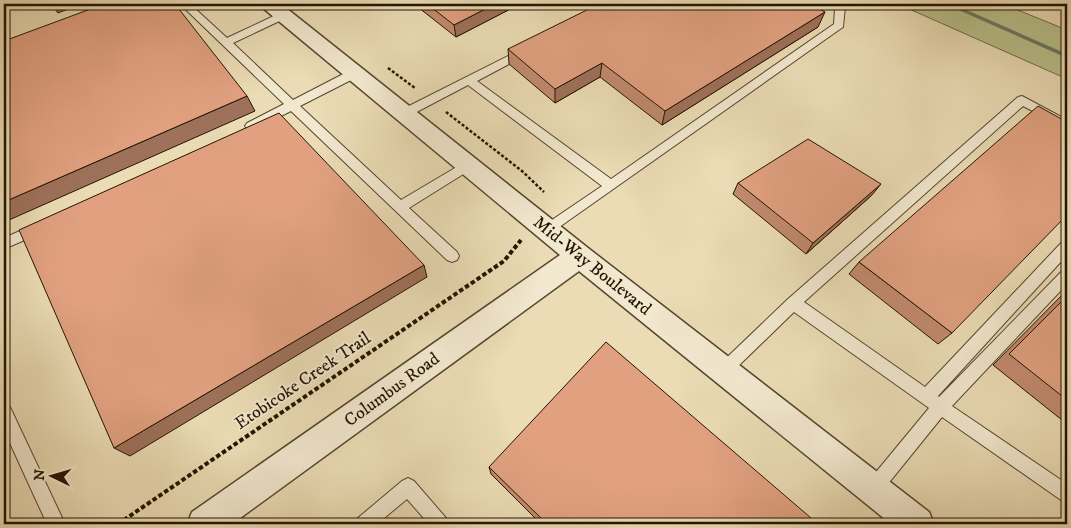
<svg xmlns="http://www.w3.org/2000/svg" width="1071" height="528" viewBox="0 0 1071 528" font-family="'IM FELL DW Pica',serif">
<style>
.green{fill:#b9c08c;stroke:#6e6a46}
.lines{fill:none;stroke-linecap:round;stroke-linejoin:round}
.stream{fill:#6a7965;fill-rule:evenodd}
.lane-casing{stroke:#55462d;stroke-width:2}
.street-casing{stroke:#55462d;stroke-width:3}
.path-far1{stroke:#231400;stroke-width:2.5;stroke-dasharray:3 2;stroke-linecap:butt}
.path{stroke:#231400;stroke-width:4;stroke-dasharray:4.5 2.5;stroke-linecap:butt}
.lane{fill:#f2e8cf;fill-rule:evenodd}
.street{fill:#f2e8cf;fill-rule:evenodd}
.wall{fill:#c28a6f;stroke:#231400}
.shaded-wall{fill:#9e715a;stroke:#231400}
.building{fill:#e1a181;stroke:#231400}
.labels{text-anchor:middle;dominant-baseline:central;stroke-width:4;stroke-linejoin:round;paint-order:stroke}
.street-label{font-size:18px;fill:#231400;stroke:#f2e8cf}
</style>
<rect width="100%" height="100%" fill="#ebdcb5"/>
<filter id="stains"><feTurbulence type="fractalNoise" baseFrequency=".004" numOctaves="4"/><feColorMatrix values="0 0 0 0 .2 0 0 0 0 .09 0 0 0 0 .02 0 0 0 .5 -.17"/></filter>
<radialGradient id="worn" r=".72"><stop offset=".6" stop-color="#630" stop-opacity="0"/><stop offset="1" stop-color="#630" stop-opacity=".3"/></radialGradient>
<polygon class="green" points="898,4 1003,4 1067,30 1067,79"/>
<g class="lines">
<polygon class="stream" points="945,4 953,4 1067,54 1067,58"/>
<g class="lane-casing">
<g id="lane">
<polygon points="180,4 190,4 227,38 280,13 288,13 288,17 233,43 293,100 351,70 359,70 360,73 359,76 300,106 401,200 465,162 473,162 475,165 473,168 409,208 457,252 459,256 457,260 452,262 447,260 291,111 255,129 247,129 245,126 247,123 284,104"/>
<polygon points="827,4 840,4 845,7 843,27 548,235 543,234 541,230 543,226 602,186 468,85 409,116 401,116 399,113 401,110 520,50 528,50 529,52 528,54 477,81 611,179 834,24 835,9"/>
<polygon points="1022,96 1067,120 1067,129 1023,106 804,302 925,387 1062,242 1067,241 1067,255 938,396 939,397 1062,271 1067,269 1067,284 952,406 1067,484 1067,502 1061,500 942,417 879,495 873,498 867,495 864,489 867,483 929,408 794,312 729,375 724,377 719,375 716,370 719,365 788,299 1018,97"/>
<polygon points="38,223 43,224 45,228 43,232 4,249 4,238"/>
<polygon points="4,405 10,407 65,524 47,524 4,430"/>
<polygon points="408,478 414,481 446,518 449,524 429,524 407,499 377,524 355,524 358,518 402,481"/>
</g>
</g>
<g class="street-casing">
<polygon id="street" points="261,4 281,4 588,248 929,512 934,524 891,524 579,271 232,524 187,524 192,512 560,255 263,8"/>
</g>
<g class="path-far1">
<polyline points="388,68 415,88"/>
<polyline points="446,112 522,171 544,192"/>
</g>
<polyline class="path" points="118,524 504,261 521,240"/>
<use href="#lane" class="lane"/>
<use href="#street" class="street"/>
</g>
<g class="wall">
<polygon points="414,4 520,4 456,37"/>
<polygon points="818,27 662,125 600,77 555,103 509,64 508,49"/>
<polygon points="738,183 872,195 806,254 733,194"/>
<polygon points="859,262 952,333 938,344 849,274"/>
<polygon points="1067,290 1067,424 993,365"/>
<polygon points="489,467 818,524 541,524 491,474"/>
</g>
<g class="shaded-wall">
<polygon points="51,4 81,4 58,13"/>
<polygon points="495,4 520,4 456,37 454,25"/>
<polygon points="825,12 818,27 662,125 665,111"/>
<polygon points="602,63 600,77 555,103 555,89"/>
<polygon points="247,96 255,111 9,220 4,215 4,202"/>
<polygon points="881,184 872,195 806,254 813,243"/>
<polygon points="424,265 427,277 130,456 114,448"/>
</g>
<g class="building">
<polygon points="104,4 175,4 247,96 4,202 4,41"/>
<polygon points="427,4 495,4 454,25"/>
<polygon points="599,4 811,4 825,12 665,111 602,63 555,89 508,49"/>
<polygon points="1038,106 1067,122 1067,215 952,333 859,262"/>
<polygon points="279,113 424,265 114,448 19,230"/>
<polygon points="808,139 881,184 813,243 738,183"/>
<polygon points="1067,296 1067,400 1009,354"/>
<polygon points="606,342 818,524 547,524 489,467"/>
</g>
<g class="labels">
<g class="street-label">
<text transform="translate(592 266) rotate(39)">Mid-Way Boulevard</text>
<text transform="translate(303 381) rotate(-34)">Etobicoke Creek Trail</text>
<text transform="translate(392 390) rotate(-36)">Columbus Road</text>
</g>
</g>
<rect width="1071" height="528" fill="none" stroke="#ebdcb5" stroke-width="20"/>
<rect x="5" y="5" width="1061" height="518" fill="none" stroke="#231400" stroke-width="2.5"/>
<rect x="10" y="10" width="1051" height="508" fill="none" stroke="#231400"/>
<g transform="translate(52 476) rotate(275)" stroke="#f2e8cf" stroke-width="4" paint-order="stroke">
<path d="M0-4L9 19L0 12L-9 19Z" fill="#231400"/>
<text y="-8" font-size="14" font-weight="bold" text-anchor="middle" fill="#231400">N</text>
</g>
<rect width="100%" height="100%" filter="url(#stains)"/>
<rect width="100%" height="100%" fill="url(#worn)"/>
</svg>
